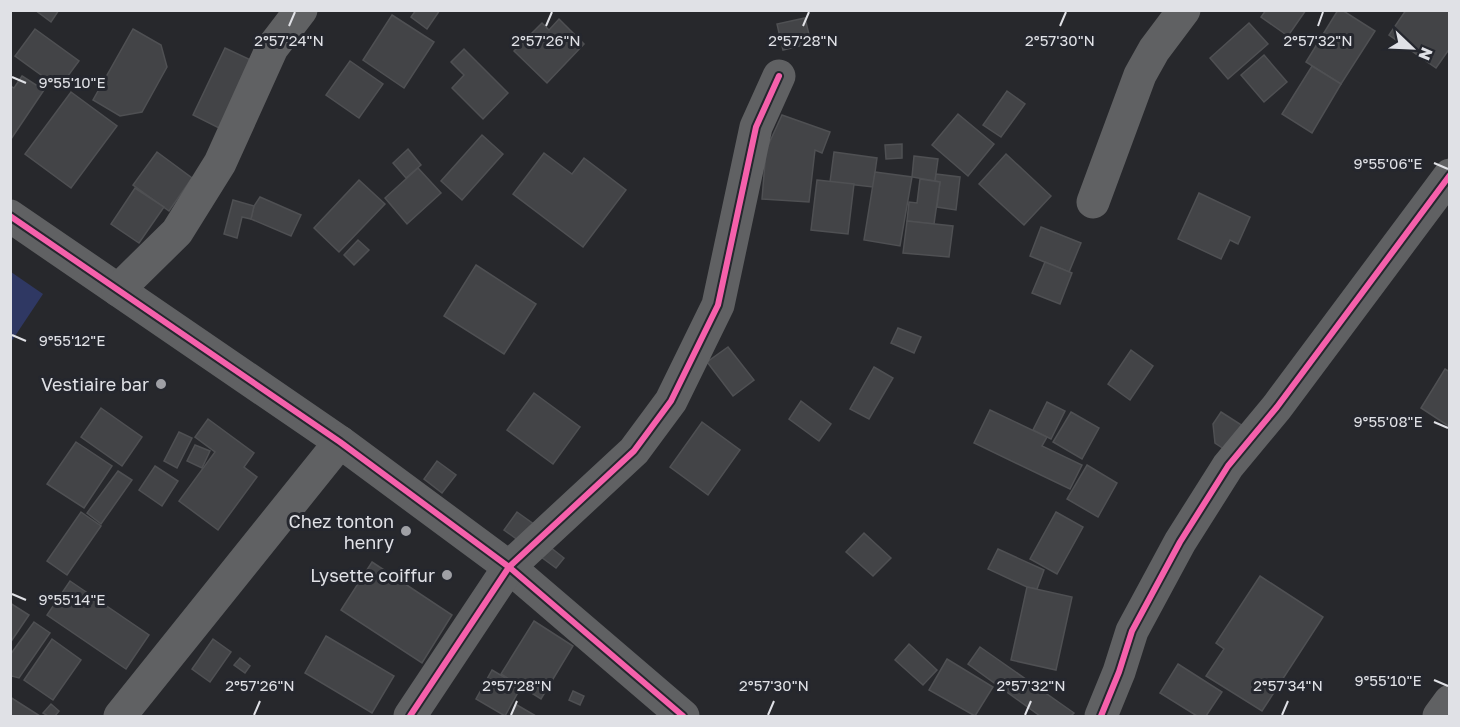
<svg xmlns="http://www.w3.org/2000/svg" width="1460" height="727" viewBox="0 0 1460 727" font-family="'Golos Text',sans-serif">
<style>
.green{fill:#2f3863}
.building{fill:#434447;stroke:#4f5053;stroke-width:1.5}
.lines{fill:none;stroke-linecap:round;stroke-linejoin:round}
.minor{stroke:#606163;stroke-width:33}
.cycleway-casing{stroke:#25272e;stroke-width:10}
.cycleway{stroke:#f560ab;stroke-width:6}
.ticks{fill:none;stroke:#e0e1e6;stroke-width:2}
.poi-dot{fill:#9fa0a5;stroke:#25272e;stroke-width:2}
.labels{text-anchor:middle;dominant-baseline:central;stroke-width:6;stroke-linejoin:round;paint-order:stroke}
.poi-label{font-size:18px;fill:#e0e1e6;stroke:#25272e;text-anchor:end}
.ticks-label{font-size:15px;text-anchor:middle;fill:#e0e1e6;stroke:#25272e;stroke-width:6;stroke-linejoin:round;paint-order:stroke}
</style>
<rect width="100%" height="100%" fill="#27282c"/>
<polygon class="green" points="11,272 43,294 11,342"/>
<g class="building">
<polygon points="35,10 59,10 51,22"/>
<polygon points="416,10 440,10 427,29 411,17"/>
<polygon points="1266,10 1306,10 1288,36 1261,17"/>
<polygon points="1338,10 1342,10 1375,31 1341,84 1306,62"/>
<polygon points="1406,10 1450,10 1450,48 1436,68 1389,35"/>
<polygon points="392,15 434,42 404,88 363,60"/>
<polygon points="805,18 811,43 783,50 777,24"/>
<polygon points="559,19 584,44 547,83 514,51 542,23 549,30"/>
<polygon points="1249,23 1268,44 1228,79 1210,58"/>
<polygon points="35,29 79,61 59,88 15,56"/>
<polygon points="133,29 161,45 167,67 142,112 120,116 93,100"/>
<polygon points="225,48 253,61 221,129 193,115"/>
<polygon points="464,49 508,93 483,119 452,88 464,75 451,62"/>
<polygon points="1264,55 1287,82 1264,102 1241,75"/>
<polygon points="350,61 383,84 359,118 326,95"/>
<polygon points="1312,66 1341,84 1312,133 1282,114"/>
<polygon points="22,76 44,90 11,139 10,86 14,88"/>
<polygon points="1007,91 1025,104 1001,137 983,125"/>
<polygon points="71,92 117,126 71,188 25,154"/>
<polygon points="958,114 994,144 968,176 932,145"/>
<polygon points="782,115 830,132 822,153 815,150 809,202 762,199 766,150"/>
<polygon points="482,135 503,154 462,200 441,181"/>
<polygon points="902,144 902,158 886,159 885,145"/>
<polygon points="408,149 421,165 406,178 393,163"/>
<polygon points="157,152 192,178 169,211 133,185"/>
<polygon points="834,152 877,158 873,187 830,182"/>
<polygon points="544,153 572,174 584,158 626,190 583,247 513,194"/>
<polygon points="1006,154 1051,196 1024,225 979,184"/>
<polygon points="914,156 938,159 935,181 912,177"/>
<polygon points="418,168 441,193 407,224 385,198"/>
<polygon points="875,172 912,177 900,246 864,240"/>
<polygon points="936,174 960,177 956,210 937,207 940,182 935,181"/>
<polygon points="920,179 940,182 934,224 907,221 909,202 917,203"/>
<polygon points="359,180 385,204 339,252 314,228"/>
<polygon points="817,180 854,184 848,234 811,230"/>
<polygon points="135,188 164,207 139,243 111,224"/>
<polygon points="1199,193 1250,217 1238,244 1230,240 1221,259 1178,239"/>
<polygon points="260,197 301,215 291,236 251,219 254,206"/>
<polygon points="233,200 254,206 251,219 242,217 237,238 224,234"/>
<polygon points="907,221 953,226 949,257 903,253"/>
<polygon points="1041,227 1081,243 1069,272 1030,256"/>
<polygon points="358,240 369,250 354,265 344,255"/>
<polygon points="1045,262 1072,273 1060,304 1032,293"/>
<polygon points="476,265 536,304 504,354 444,316"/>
<polygon points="898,328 921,337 914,353 891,343"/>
<polygon points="728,347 754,380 733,396 707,362"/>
<polygon points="1131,350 1153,366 1130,400 1108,384"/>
<polygon points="874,367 893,378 869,419 850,409"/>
<polygon points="1445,369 1450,372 1450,427 1421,408"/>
<polygon points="534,393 580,427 553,464 507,430"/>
<polygon points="801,401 831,424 819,441 789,419"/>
<polygon points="1047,402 1065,411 1051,439 1033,430"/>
<polygon points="101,408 142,437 122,466 81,437"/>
<polygon points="990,410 1047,437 1042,446 1082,465 1070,489 974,443"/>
<polygon points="1071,412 1099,428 1082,459 1053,442"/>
<polygon points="1221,412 1243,426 1227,451 1215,443 1213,424"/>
<polygon points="208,419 254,453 244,467 257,477 218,530 179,501 215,452 195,437"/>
<polygon points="702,422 740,450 708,495 670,467"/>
<polygon points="179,432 192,438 177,468 164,461"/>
<polygon points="76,442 112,466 84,508 47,484"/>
<polygon points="195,445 210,451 202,468 187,461"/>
<polygon points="437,461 456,475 442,493 424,479"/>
<polygon points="1087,465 1117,483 1098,517 1067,499"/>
<polygon points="155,466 178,481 162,506 139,490"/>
<polygon points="118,471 132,480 101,524 87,513"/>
<polygon points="81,512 101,526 67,575 47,561"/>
<polygon points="517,512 535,525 522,543 504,530"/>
<polygon points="1056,512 1083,527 1057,574 1030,559"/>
<polygon points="864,533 891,558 873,576 846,552"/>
<polygon points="550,547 564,558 556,568 541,557"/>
<polygon points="998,549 1044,570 1037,589 1027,587 988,569"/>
<polygon points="372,562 452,615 422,663 341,610"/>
<polygon points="1260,576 1323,617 1262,711 1206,676 1224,649 1216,643"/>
<polygon points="70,581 149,635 126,669 47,615"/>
<polygon points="1027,587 1072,597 1056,670 1011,660"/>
<polygon points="10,603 29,615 10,643"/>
<polygon points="534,621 573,646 541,699 501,674"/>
<polygon points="34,622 50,633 19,678 12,676 10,677 10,655"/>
<polygon points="326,636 394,676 372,713 305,673"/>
<polygon points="52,639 81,660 53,700 24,680"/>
<polygon points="213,639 231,652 210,682 192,669"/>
<polygon points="909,644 937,670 923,685 895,660"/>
<polygon points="980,647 1074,713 1071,716 1040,716 968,664"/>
<polygon points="240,658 250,666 245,673 234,665"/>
<polygon points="947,659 993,687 975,716 929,690"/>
<polygon points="1178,664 1222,692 1206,716 1197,716 1160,693"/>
<polygon points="492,670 521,687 505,716 476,699"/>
<polygon points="573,691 584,696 580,705 569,700"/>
<polygon points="10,697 40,716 10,716"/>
<polygon points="51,704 59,711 55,716 48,716 43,713"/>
<polygon points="517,705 536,716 510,716"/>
</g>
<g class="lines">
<g class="minor">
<polyline points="1093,202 1140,75 1154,50 1184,10"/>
<polyline points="10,216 340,442 509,567 683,716"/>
<polyline points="118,290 177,232 220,163 272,48 301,10"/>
<polyline points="120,716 340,442"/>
<polyline points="410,716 509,567 634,451 671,401 718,305 756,127 779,76"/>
<polyline points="1101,716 1119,672 1132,631 1180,542 1228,466 1277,407 1450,175"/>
<polyline points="1439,716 1450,701"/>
</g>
<g class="cycleway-casing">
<g id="cycleway">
<polyline points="10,216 340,442 509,567 683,716"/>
<polyline points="410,716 509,567 634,451 671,401 718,305 756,127 779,76"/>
<polyline points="1101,716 1119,672 1132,631 1180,542 1228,466 1277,407 1450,175"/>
</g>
</g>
<use href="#cycleway" class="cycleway"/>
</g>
<path class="ticks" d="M289 26 295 12M546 26 552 12M803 26 809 12M1060 26 1066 12M1318 26 1323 12M12 77 26 83M1434 163 1448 169M12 335 26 341M1434 422 1448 428M12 594 26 600M1434 680 1448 686M254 715 260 701M511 715 517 701M768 715 774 701M1025 715 1031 701M1282 715 1288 701"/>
<g class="poi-dot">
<circle cx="161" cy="384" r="6"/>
<circle cx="406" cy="531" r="6"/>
<circle cx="447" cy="575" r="6"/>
</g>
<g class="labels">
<g class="poi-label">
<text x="149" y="384">Vestiaire bar</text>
<text x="394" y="521">Chez tonton<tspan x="394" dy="21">henry</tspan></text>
<text x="435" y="575">Lysette coiffur</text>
</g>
</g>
<g class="ticks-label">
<text x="289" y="46">2°57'24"N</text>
<text x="546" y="46">2°57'26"N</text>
<text x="803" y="46">2°57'28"N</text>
<text x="1060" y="46">2°57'30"N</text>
<text x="1318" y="46">2°57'32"N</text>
<text x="72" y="88">9°55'10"E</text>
<text x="1388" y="169">9°55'06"E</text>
<text x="72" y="346">9°55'12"E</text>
<text x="1388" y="427">9°55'08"E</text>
<text x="72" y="605">9°55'14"E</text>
<text x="1388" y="686">9°55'10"E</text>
<text x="260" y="691">2°57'26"N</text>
<text x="517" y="691">2°57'28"N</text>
<text x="774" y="691">2°57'30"N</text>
<text x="1031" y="691">2°57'32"N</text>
<text x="1288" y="691">2°57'34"N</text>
</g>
<rect width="1460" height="727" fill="none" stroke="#e0e1e6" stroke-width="24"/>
<g transform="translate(1412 48) rotate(113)" stroke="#25272e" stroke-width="4.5" paint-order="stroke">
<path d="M0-4.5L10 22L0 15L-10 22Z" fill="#e0e1e6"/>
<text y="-9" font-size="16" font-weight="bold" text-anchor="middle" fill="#e0e1e6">N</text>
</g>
</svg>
